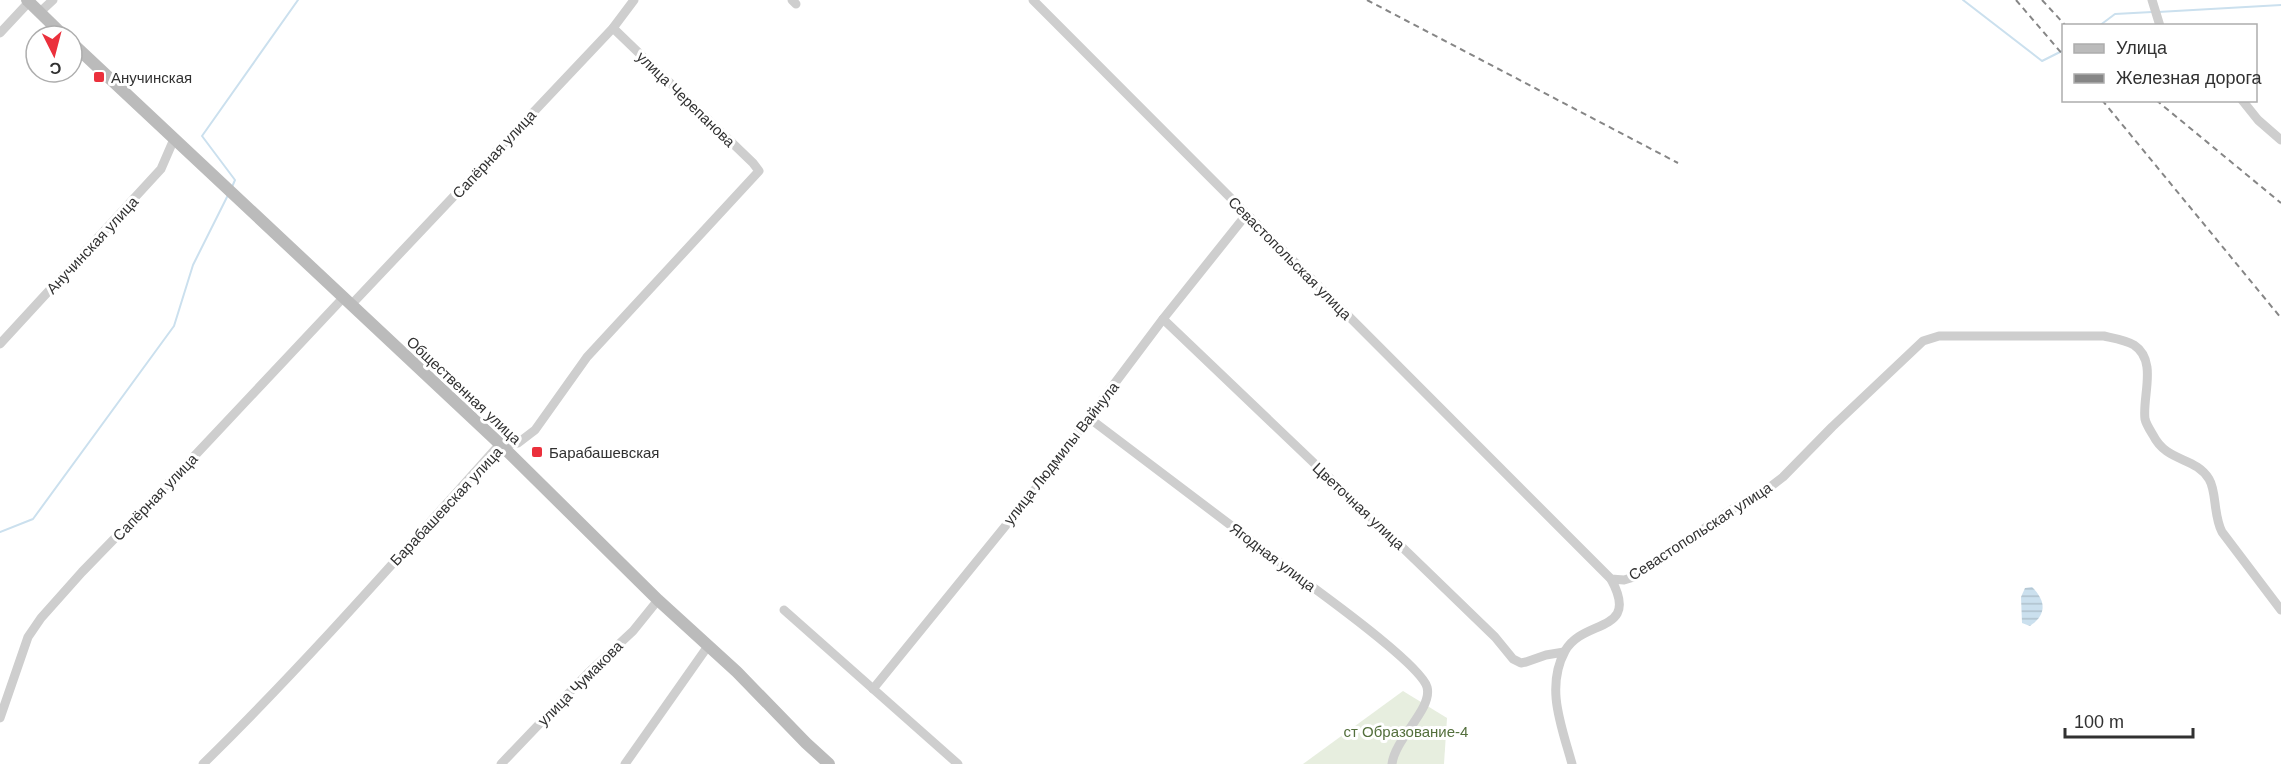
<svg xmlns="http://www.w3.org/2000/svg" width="2281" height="764" viewBox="0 0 2281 764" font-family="Arial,sans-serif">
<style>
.garden{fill:#e7eedf}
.water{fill:url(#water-rules)}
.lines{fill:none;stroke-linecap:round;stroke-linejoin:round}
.stream{stroke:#cbe0ee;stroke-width:2}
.street{stroke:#cecece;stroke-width:9}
.secondary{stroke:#bbb;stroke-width:12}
.rail{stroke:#868686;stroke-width:2;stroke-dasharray:6 4.5;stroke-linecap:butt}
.poi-dot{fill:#eb303c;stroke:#fff;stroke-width:2}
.labels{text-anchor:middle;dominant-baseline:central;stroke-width:6;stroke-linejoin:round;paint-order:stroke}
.poi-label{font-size:15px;fill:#313131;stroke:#fff;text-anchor:start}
.street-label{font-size:15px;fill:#313131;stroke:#fff}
.park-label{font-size:15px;fill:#536f3c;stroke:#fff}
</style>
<defs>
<pattern id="water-rules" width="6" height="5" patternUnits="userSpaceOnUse" patternTransform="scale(1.5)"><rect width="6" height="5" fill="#cbe0ee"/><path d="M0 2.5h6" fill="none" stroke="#afc1cd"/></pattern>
</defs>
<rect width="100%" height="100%" fill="#fff"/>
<polygon class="garden" points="1403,691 1447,718 1444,764 1303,764"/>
<path class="water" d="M2032 587C2046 601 2047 614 2030 626L2022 623 2021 597 2025 588Z"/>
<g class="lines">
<g class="stream">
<polyline points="1963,0 2042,61 2064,50"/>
<polyline points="2158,12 2281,5"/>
<polyline points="2099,26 2115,14 2152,12"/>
<polyline points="232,187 235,180 202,136 298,0"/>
<polyline points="0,532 33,519 174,326 193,265 228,195"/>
</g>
<g class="street">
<polyline points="792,0 796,4"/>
<path d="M1033 0 1611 579 1624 580 1634 577 1731 510 1766 490 1783 477 1832 427 1923 341 1939 336H2104C2113 338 2126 340 2134 345 2158 361 2142 396 2145 419 2146 424 2150 430 2153 435 2167 463 2195 456 2209 479 2217 492 2213 515 2222 532L2281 610"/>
<polyline points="2152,0 2160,26"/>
<polyline points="39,13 53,0"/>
<polyline points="0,33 29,2"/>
<polyline points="2242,100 2258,120 2281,140"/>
<polyline points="351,305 613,28 634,0"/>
<polyline points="1163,319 1403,548 1495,637 1513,659 1521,663 1526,662 1546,655 1564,652"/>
<polyline points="0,344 161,169 174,139"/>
<path d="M1089 418C1162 473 1235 528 1307 583 1330 600 1420 665 1427 687 1433 709 1395 738 1392 764"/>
<polyline points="784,610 958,764"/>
<polyline points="873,689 1033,492 1163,319 1246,215"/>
<polyline points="0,718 28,637 41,618 82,572 185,466 343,298"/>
<path d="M203 764C307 662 403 552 500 444L518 443 535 430 587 357 759 171 753 163 613 28"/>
<polyline points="501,764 588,673 633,631 658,600"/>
<polyline points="625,764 708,646"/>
<path d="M1572 764C1562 727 1545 688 1565 651 1583 618 1641 634 1611 579"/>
</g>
<g class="secondary">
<polyline points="27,0 64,36"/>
<polyline points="72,43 500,444 658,600 737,672 806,743 829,764"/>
</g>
<g class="rail">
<polyline points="1367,0 1678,163"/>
<polyline points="2016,0 2064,56"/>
<polyline points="2042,0 2066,26"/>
<polyline points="2102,100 2281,318"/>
<polyline points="2156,100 2281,203"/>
</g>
</g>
<g class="poi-dot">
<rect x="93" y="71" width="12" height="12" rx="3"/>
<rect x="531" y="446" width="12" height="12" rx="3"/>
</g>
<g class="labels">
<g class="poi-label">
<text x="111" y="77">Анучинская</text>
<text x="549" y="452">Барабашевская</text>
</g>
<g class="street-label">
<text transform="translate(686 99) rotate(44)">улица Черепанова</text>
<text transform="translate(494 154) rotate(-47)">Сапёрная улица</text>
<text transform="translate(92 245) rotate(-47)">Анучинская улица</text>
<text transform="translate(1290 258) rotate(45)">Севастопольская улица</text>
<text transform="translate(464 390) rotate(43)">Общественная улица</text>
<text transform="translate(1061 453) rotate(-52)">улица Людмилы Вайнула</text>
<text transform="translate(155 497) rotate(-46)">Сапёрная улица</text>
<text transform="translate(446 506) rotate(-47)">Барабашевская улица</text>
<text transform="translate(1359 506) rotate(43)">Цветочная улица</text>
<text transform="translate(1700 531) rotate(-33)">Севастопольская улица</text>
<text transform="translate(1273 557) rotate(37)">Ягодная улица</text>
<text transform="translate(580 683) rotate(-45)">улица Чумакова</text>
</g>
<g class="park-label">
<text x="1406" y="731">ст Образование-4</text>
</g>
</g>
<rect x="2062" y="24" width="195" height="78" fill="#ffffff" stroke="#adadad" stroke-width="1.5"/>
<rect x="2074" y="44" width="30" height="9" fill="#bbbbbb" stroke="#adadad" stroke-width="1.5"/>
<text x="2116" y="54" font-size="18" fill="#313131">Улица</text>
<rect x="2074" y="74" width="30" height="9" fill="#868686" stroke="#adadad" stroke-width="1.5"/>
<text x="2116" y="84" font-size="18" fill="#313131">Железная дорога</text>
<g transform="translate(54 54) rotate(174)"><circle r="28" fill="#ffffff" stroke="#adadad" stroke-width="1.5"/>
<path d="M0-4.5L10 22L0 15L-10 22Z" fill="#eb303c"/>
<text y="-9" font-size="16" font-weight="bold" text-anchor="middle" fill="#313131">С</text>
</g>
<path d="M2065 728v9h128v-9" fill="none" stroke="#313131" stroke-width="3"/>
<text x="2074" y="728" font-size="18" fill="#313131" stroke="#ffffff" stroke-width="4.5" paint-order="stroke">100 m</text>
</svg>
